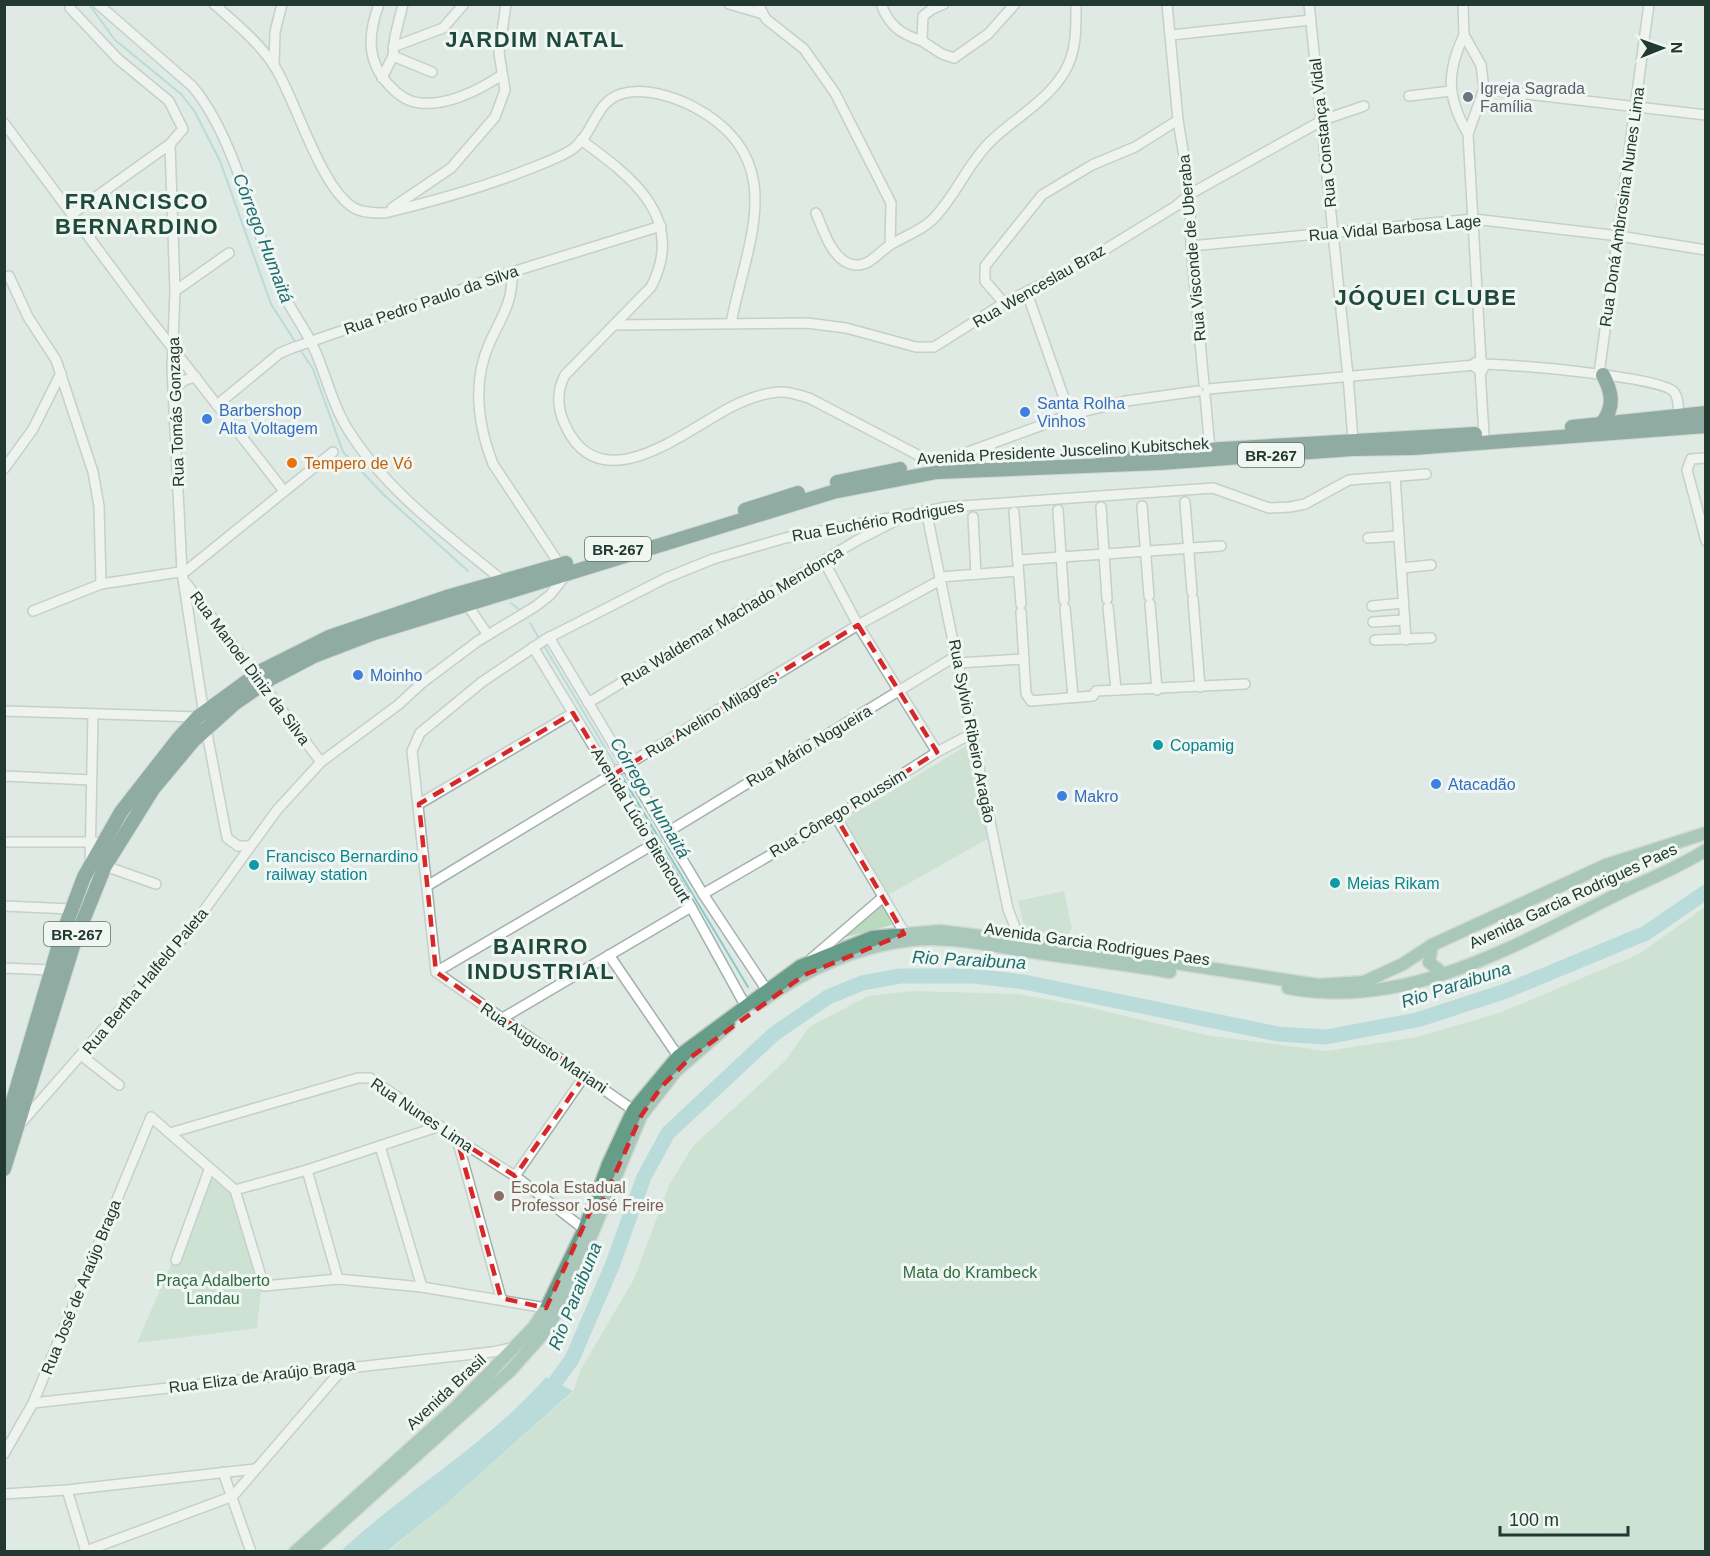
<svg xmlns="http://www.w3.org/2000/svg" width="1710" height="1556" viewBox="0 0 1710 1556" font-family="Helvetica,sans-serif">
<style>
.green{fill:#b9dabf}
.water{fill:#8ac9cc}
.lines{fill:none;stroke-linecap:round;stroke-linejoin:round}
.stream{stroke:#8ac9cc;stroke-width:2}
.river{stroke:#8ac9cc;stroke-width:15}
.minor-casing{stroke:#a3b1aa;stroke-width:12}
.major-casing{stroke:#bcc4c1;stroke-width:15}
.highway-casing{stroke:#bcc4c1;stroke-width:16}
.minor{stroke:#fff;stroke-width:9}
.major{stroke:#669d89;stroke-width:12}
.highway{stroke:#2f6353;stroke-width:14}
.marked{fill:none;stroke:#d62828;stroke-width:4.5;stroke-dasharray:12 8;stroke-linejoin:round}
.worship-dot{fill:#6b7280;stroke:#f0f7f2;stroke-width:2}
.shop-dot{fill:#3f7fe0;stroke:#f0f7f2;stroke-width:2}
.food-dot{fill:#e8710a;stroke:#f0f7f2;stroke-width:2}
.culture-dot{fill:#0f9aa8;stroke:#f0f7f2;stroke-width:2}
.education-dot{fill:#8d6e63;stroke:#f0f7f2;stroke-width:2}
.labels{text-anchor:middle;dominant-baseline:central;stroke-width:6;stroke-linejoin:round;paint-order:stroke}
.shield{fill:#f0f7f2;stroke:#5f726a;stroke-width:1.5}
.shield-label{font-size:15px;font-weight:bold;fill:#213930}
.worship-label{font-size:16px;fill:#5b616d;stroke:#f0f7f2;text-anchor:start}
.street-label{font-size:16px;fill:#213930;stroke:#f0f7f2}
.shop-label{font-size:16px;fill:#366cbe;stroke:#f0f7f2;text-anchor:start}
.food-label{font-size:16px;fill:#c56008;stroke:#f0f7f2;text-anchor:start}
.culture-label{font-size:16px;fill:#0d838f;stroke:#f0f7f2;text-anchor:start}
.education-label{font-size:16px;fill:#785e54;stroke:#f0f7f2;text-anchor:start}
.park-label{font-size:16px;fill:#2e6d40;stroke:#f0f7f2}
.water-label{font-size:18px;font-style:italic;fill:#1f6c71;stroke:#f0f7f2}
.district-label{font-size:22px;font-weight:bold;letter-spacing:1.5px;fill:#1f4a3b;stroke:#f0f7f2}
</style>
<rect width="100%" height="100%" fill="#e0eae4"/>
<g class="green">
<polygon points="969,744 989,838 888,895 844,820"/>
<polygon points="1064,891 1072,928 1068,935 1031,930 1024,926 1018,901"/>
<polygon points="882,901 892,925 842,938"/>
<polygon points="1705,907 1705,1551 387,1552 446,1504 573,1392 581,1369 634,1279 669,1185 693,1146 785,1061 809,1027 868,996 913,991 1018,994 1079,1005 1206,1035 1327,1051 1417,1037 1502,1012 1639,954"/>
<polygon points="210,1174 233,1192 261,1290 257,1328 137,1343"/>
</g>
<path class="water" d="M546 1377 573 1391 446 1504 387 1551H341C407 1489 486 1446 546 1377Z"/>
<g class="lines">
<g class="stream">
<polyline points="89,4 115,40 181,94 195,112 220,161 271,304 296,343"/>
<polyline points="299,348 313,369 343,452 384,495 468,571"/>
<polyline points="511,603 521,611"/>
<polyline points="530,623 540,640"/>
<polyline points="543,644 617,768"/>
<polyline points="620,773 748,987"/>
</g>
<polyline class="river" points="539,1398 554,1384 572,1359 612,1266 644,1177 668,1133 774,1034 828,997 862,983 900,976 974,976 1024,982 1278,1034 1326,1037 1417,1020 1506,991 1646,933 1706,892"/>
<g class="minor-casing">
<g id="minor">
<path d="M98 4 192 86C232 132 253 223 277 281 286 302 299 320 310 340 325 368 330 401 347 428 385 490 447 535 502 580"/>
<path d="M214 4C235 23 260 43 275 67 297 103 320 187 354 208 363 213 375 213 385 213 434 201 482 188 529 169 544 163 562 157 574 148 594 133 595 102 621 94 643 87 672 96 692 106 792 158 747 241 731 323"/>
<path d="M379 4C368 34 366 61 389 85 398 95 407 102 420 103 448 106 479 90 502 75"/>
<polyline points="729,4 760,13"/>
<polyline points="758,4 766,19 804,49 835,93 891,203 890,245"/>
<path d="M881 4C889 26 901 34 922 41"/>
<polyline points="944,4 932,9 923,16 922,41 942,54 954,58 988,34 1015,4"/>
<polyline points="1167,4 1178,120 1190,194 1191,246 1204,384"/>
<polyline points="1309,4 1348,376 1353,440"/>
<polyline points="1463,4 1464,35 1481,65 1484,89 1468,134 1481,361"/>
<polyline points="70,8 118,59 169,101 183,129 170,144 72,214"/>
<polyline points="1171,35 1311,20"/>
<path d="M1464 35C1446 73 1447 98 1468 134"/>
<polyline points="393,47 443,28 464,4"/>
<polyline points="393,56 432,72"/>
<polyline points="274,66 275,32 282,4"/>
<polyline points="382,78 393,56 395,36 403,4"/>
<polyline points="1484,89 1706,115"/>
<polyline points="1409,96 1451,91"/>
<polyline points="4,123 146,314 284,491"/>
<path d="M581 140C632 177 687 218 651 287L565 375C556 392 557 409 566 427 602 502 686 430 731 407 745 400 763 393 779 392 789 391 799 395 809 398L935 464 1070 415 1126 401 1198 391"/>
<polyline points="170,144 175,291 172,368 182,572 206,728 227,838 238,846 250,846"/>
<polyline points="392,208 451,168 495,117 505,90 499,53 506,4"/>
<path d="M816 213C824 231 832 262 855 265 870 266 878 253 890 245 904 236 920 232 933 219 955 197 967 165 989 143 1014 118 1047 102 1065 71 1077 50 1076 28 1076 4"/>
<polyline points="1191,246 1474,219 1619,236 1706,250"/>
<path d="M512 272C513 302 502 316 490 342 472 381 478 425 493 464L560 565"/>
<polyline points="9,276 28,317 56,360 93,472 99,506 101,584"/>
<polyline points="175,291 229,253"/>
<polyline points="1027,293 1070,415"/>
<polyline points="1004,303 985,281 985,266 1042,195 1092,165 1135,147 1178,120"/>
<polyline points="614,325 807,323 846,328 916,347 934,347 1004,303 1083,263 1176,206 1190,194 1323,120 1364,106"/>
<path d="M1485 364 1482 371 1475 367V363L1481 361 1485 364C1512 365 1661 376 1674 392 1679 398 1679 412 1677 419"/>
<polyline points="1480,371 1484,434"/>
<polyline points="1599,374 1649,4"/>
<polyline points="1208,389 1475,365"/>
<polyline points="173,390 185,380 196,377"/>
<polyline points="1205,395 1210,449"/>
<polyline points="217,405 280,353 292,348 512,272 661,226"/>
<polyline points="991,446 988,455 991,463"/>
<polyline points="1706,458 1691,459 1687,470 1706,541"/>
<polyline points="4,469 33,429 61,373"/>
<polyline points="1395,477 1406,640"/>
<polyline points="1185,502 1192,592"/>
<polyline points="1142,506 1149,596"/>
<polyline points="1101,507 1107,599"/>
<polyline points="926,510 1008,909 1022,945"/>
<polyline points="1058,510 1064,600"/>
<polyline points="1014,512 1021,604"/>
<polyline points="973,517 976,574"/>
<polyline points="1368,538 1399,536"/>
<polyline points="1018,560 1221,546"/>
<polyline points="824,561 858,625 937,752"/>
<polyline points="1401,568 1431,565"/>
<polyline points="940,577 1018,571"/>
<polyline points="186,583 321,762"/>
<polyline points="1193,599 1200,687"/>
<polyline points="466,603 488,635"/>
<polyline points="1150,604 1157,690"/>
<polyline points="1372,606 1403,603"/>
<polyline points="1108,607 1116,690"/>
<polyline points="1065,608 1073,697"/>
<polyline points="33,611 101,584 186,571 333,452"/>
<polyline points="1021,612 1026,694 1031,701 1093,696 1096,691 1245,684"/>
<polyline points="1373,622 1404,620"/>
<polyline points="549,637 703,894 766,989"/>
<polyline points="1375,640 1431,638"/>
<polyline points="533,647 691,907 745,1005"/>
<polyline points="958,663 1024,659"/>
<polyline points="588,703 856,541 901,518"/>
<polyline points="4,711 198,717"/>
<polyline points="4,776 91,780"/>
<polyline points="419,804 573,713"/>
<polyline points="836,817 904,932"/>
<polyline points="666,833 951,659"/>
<polyline points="4,842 95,842"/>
<polyline points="90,865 93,714"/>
<polyline points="105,866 156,884"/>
<polyline points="427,886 858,625 935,583"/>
<polyline points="703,894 836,817 937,752 973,733"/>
<polyline points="4,906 71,909"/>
<polyline points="609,955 678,1056"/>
<polyline points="811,959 882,898"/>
<polyline points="4,968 51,970"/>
<polyline points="436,972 652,845"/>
<polyline points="501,1019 691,907"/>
<polyline points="82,1056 119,1085"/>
<polyline points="633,1110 436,972 412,751 420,733 482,682 546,639 666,578 713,559 785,538 947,507 1213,488 1269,508 1290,507 1305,504 1349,480 1426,474"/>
<polyline points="22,1122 189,931 277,810 321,762 398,705 422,683 478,641 536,606 550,595 566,575"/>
<polyline points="170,1133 358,1078 370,1078 457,1139 515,1176 584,1229"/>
<polyline points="457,1139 501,1298"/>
<polyline points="380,1146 422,1287"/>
<polyline points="307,1170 338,1279"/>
<polyline points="515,1176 585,1075"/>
<polyline points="235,1190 307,1170 440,1126"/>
<polyline points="176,1260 209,1170"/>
<polyline points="33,1403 492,1352 516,1347"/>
<polyline points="4,1454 33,1403 151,1117 235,1190 264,1286 338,1279 422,1287 546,1308"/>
<polyline points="223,1472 251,1552"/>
<polyline points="67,1490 86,1552"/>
<polyline points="4,1494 67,1490 255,1469"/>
<polyline points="86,1551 233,1496 345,1366"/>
</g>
</g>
<g class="major-casing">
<g id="major">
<polyline points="1606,865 1619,875 1618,894"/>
<polyline points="1432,945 1429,962 1443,974"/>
<path d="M1288 988C1403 1010 1509 949 1608 899 1640 882 1675 870 1706 850"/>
<path d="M758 1004C803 971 855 946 912 940 949 936 988 945 1025 951 1073 958 1122 964 1170 972"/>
<polyline points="295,1552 455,1408 534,1327 546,1308 584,1229 608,1164 633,1110 678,1056 800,966 872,937 940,931 1064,946 1318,985 1364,982 1403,964 1432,945 1606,865 1706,833"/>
<polyline points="309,1552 510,1371 542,1335 556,1313 592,1234 641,1116 676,1071 729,1025"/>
</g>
</g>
<g class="highway-casing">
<g id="highway">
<path d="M1602 423C1615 407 1612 392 1603 375"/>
<polyline points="1572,427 1706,413"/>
<polyline points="1102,456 1475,434"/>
<polyline points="837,482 900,469"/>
<polyline points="745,510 798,493"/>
<polyline points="4,1131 61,938 84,877 121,812 178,739 198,717 261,671 329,637 450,596 566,563"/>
<polyline points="4,1169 74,943 105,866 153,789 193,741 234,704 270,679 314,656 374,633 833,492 937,472 1160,463 1352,449 1413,448 1706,426"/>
</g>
</g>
<use href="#minor" class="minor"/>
<use href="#major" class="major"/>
<use href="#highway" class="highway"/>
</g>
<path d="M0 0H1710V1556H0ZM858 625 937 752 836 817 904 934 804 975 691 1057 662 1086 641 1116 598 1212 591 1210 546 1308 501 1298 457 1139 515 1176 585 1075 436 972 419 804 573 713 611 776Z" fill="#e0eae4" fill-opacity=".55" fill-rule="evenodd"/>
<path class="marked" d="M858 625 937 752 836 817 904 934 804 975 691 1057 662 1086 641 1116 598 1212 591 1210 546 1308 501 1298 457 1139 515 1176 585 1075 436 972 419 804 573 713 611 776Z"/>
<circle class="worship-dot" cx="1468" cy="97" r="6"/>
<g class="shop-dot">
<circle cx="1025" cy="412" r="6"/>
<circle cx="207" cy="419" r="6"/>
<circle cx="358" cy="675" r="6"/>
<circle cx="1436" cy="784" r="6"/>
<circle cx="1062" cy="796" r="6"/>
</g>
<circle class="food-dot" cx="292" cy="463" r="6"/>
<g class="culture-dot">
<circle cx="1158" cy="745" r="6"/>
<circle cx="254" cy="865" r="6"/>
<circle cx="1335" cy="883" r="6"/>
</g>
<circle class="education-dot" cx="499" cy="1196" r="6"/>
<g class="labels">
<g class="shield">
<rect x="1238" y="443" width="66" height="24" rx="4.5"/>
<rect x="585" y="537" width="66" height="24" rx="4.5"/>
<rect x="44" y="922" width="66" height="24" rx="4.5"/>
</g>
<g class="shield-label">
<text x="1271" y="455">BR-267</text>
<text x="618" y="549">BR-267</text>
<text x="77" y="934">BR-267</text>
</g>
<g class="worship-label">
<text x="1480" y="88">Igreja Sagrada<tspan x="1480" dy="18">Família</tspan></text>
</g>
<g class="street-label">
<text transform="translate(1323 133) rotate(-96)">Rua Constança Vidal</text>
<text transform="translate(1622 207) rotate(-82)">Rua Doná Ambrosina Nunes Lima</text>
<text transform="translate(1395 228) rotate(-5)">Rua Vidal Barbosa Lage</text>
<text transform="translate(1192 248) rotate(-95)">Rua Visconde de Uberaba</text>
<text transform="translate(1039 286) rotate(-30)">Rua Wenceslau Braz</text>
<text transform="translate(431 300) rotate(-19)">Rua Pedro Paulo da Silva</text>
<text transform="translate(176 412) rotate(-92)">Rua Tomás Gonzaga</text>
<text transform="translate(1063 451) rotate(-3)">Avenida Presidente Juscelino Kubitschek</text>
<text transform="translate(878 521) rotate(-10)">Rua Euchério Rodrigues</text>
<text transform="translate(732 616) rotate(-31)">Rua Waldemar Machado Mendonça</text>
<text transform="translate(250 668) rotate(53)">Rua Manoel Diniz da Silva</text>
<text transform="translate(711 715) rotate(-31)">Rua Avelino Milagres</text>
<text transform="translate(972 731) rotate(79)">Rua Sylvio Ribeiro Aragão</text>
<text transform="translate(809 746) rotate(-31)">Rua Mário Nogueira</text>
<text transform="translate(838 813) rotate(-31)">Rua Cônego Roussim</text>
<text transform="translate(641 825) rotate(59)">Avenida Lúcio Bitencourt</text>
<text transform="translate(1573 896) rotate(-25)">Avenida Garcia Rodrigues Paes</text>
<text transform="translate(1097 944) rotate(8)">Avenida Garcia Rodrigues Paes</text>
<text transform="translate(145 981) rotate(-50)">Rua Bertha Halfeld Paleta</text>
<text transform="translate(544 1048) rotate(34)">Rua Augusto Mariani</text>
<text transform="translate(422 1115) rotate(34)">Rua Nunes Lima</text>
<text transform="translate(81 1287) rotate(-68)">Rua José de Araújo Braga</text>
<text transform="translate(262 1376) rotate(-7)">Rua Eliza de Araújo Braga</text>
<text transform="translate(446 1392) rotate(-43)">Avenida Brasil</text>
</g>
<g class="shop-label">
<text x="1037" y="403">Santa Rolha<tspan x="1037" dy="18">Vinhos</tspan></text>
<text x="219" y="410">Barbershop<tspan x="219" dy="18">Alta Voltagem</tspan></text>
<text x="370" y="675">Moinho</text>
<text x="1448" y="784">Atacadão</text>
<text x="1074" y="796">Makro</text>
</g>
<g class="food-label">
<text x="304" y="463">Tempero de Vó</text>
</g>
<g class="culture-label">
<text x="1170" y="745">Copamig</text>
<text x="266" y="856">Francisco Bernardino<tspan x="266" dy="18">railway station</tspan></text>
<text x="1347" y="883">Meias Rikam</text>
</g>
<g class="education-label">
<text x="511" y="1187">Escola Estadual<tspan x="511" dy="18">Professor José Freire</tspan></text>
</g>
<g class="park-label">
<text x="970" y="1272">Mata do Krambeck</text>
<text x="213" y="1280">Praça Adalberto<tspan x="213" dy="18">Landau</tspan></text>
</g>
<g class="water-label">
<text transform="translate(263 238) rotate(69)">Córrego Humaitá</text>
<text transform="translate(650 798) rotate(59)">Córrego Humaitá</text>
<text transform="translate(969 960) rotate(3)">Rio Paraibuna</text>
<text transform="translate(1456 985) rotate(-18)">Rio Paraibuna</text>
<text transform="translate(575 1296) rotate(-68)">Rio Paraibuna</text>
</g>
<g class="district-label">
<text x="535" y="39">JARDIM NATAL</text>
<text x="137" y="201">FRANCISCO<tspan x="137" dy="25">BERNARDINO</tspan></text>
<text x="1426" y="297">JÓQUEI CLUBE</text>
<text x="541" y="946">BAIRRO<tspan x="541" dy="25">INDUSTRIAL</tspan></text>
</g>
</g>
<rect width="1710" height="1556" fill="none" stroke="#213930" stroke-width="12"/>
<g transform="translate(1662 48) rotate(89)" stroke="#f0f7f2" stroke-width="4.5" paint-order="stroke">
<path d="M0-4.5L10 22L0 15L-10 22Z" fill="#213930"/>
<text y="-9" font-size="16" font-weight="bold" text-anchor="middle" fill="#213930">N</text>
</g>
<path d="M1500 1526v9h128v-9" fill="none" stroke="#213930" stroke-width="3"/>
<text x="1509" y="1526" font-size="18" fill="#213930" stroke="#f0f7f2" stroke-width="4.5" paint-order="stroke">100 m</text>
</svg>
